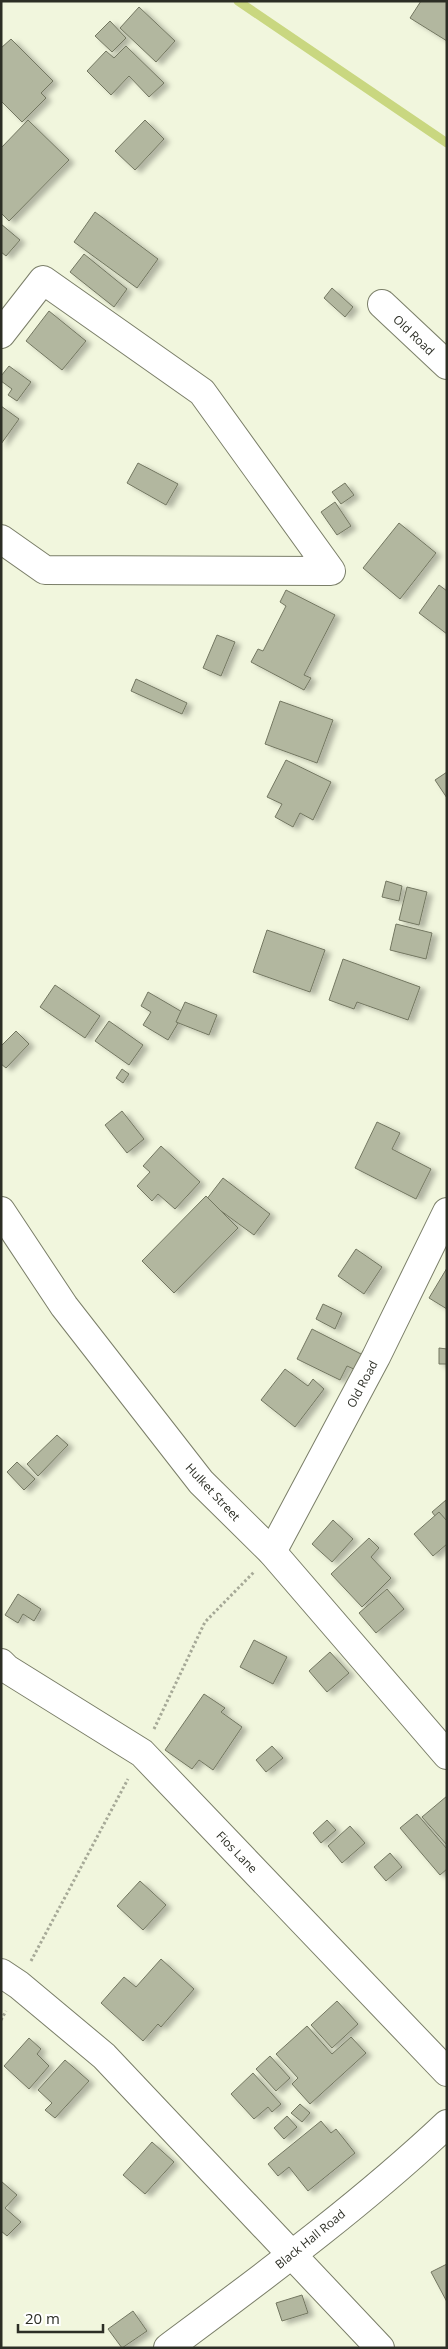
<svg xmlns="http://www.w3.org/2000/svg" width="448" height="2349" viewBox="0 0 448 2349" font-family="'Open Sans',sans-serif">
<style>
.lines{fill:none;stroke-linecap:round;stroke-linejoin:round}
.stream{stroke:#c9d780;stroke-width:9}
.building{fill:#b2b79f;stroke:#737761;filter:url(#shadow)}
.minor-casing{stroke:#7a7e68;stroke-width:30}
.path{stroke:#a6a997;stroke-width:3;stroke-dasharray:2.5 2.5;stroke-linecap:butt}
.minor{stroke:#fff;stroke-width:28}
.labels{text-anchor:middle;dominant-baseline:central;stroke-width:4;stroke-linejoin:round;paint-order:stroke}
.street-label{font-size:12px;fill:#2c2e25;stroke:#fff}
</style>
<defs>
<filter id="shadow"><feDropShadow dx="5.5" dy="3" stdDeviation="2.5" flood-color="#0004"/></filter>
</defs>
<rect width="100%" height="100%" fill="#f1f6dd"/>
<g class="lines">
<polyline class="stream" points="238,1 447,143"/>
</g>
<g class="building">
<polygon points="421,1 447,1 447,41 410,18"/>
<polygon points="139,7 175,41 156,62 120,28"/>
<polygon points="110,21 126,38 112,52 95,36"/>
<polygon points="11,39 53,81 41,93 46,98 22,122 1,101 1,48"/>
<polygon points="126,46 164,83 149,97 129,76 111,95 87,71 106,51 114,58"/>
<polygon points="28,120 69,160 9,221 1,213 1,148"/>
<polygon points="145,120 164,139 135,170 115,151"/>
<polygon points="95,212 158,259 137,288 74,242"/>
<polygon points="1,224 20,240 6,256 1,252"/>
<polygon points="84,254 127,289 114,307 70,272"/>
<polygon points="332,288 353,307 345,317 324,298"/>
<polygon points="49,311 86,341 62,370 26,341"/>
<polygon points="9,366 31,382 17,401 8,395 12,389 1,381 1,376"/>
<polygon points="1,406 19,419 1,444"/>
<polygon points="138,463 178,484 166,505 127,483"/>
<polygon points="345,483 354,495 341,504 332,492"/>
<polygon points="335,502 351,526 337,535 321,512"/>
<polygon points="399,523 436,553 400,599 363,568"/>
<polygon points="439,585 447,591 447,634 419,613"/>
<polygon points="286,590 335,615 304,675 311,678 304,690 251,662 258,649 263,651 286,606 280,602"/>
<polygon points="217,635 235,642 221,676 203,668"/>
<polygon points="136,679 187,703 182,714 131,691"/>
<polygon points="280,701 333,720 317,763 265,744"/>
<polygon points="286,760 331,782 313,820 300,813 293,827 275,817 282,804 267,797"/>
<polygon points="447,772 447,798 435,780"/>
<polygon points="386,881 402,886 399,901 382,897"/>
<polygon points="407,887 427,892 419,925 399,920"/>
<polygon points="396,924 432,933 426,959 390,950"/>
<polygon points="267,930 325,950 310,992 253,972"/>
<polygon points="343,959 420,987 408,1020 357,1002 354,1009 329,1000"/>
<polygon points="55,985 100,1016 85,1038 40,1007"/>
<polygon points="148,992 184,1013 168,1040 143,1025 151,1012 141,1006"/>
<polygon points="185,1002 217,1015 209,1035 176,1022"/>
<polygon points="109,1021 143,1045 129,1065 95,1041"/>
<polygon points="16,1031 29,1044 6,1068 1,1064 1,1046"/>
<polygon points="122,1069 129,1074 123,1083 116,1078"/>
<polygon points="122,1111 144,1139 127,1153 105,1125"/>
<polygon points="377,1122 400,1133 392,1149 431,1169 416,1199 355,1168"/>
<polygon points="161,1146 200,1182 175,1209 158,1194 152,1201 137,1186 150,1172 143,1166"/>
<polygon points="223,1178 270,1214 254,1235 206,1200"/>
<polygon points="206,1196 238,1228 174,1293 142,1261"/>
<polygon points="356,1249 382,1267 364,1294 338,1276"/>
<polygon points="447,1268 447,1309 429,1298"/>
<polygon points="323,1304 342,1313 335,1329 316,1319"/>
<polygon points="312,1329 363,1355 356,1370 347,1366 340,1380 297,1359"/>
<polygon points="439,1348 447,1349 447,1364 439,1364"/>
<polygon points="285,1369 308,1386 313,1379 324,1389 295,1427 261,1400"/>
<polygon points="57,1435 68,1445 38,1476 27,1464"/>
<polygon points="17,1462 35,1479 24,1490 7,1472"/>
<polygon points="446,1500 447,1520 441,1524 432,1512"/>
<polygon points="439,1512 447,1521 447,1544 433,1556 414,1534"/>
<polygon points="333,1520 353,1539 332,1562 312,1544"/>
<polygon points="369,1538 379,1548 371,1557 391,1578 362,1607 331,1574"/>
<polygon points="387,1589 404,1609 376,1633 359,1613"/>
<polygon points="18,1594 41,1609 34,1621 23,1614 18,1623 5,1615"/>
<polygon points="254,1640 287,1657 273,1684 240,1667"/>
<polygon points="330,1652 349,1673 327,1692 309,1671"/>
<polygon points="204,1694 225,1708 221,1712 242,1727 213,1770 199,1760 192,1769 165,1750"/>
<polygon points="272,1746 283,1758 266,1772 256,1760"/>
<polygon points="447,1796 447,1845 422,1817"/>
<polygon points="417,1814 447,1849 447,1869 440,1875 400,1828"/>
<polygon points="327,1820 336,1830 321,1843 313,1833"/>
<polygon points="350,1826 365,1843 342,1863 328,1846"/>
<polygon points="390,1853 402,1867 386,1881 374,1867"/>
<polygon points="140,1881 166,1905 143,1930 117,1906"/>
<polygon points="161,1959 194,1989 161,2027 158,2024 143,2041 101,2003 124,1977 136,1987"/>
<polygon points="337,2001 358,2024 332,2048 311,2025"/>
<polygon points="307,2026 332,2054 351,2037 366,2053 310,2104 292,2084 298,2078 276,2054"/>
<polygon points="29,2038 41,2049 37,2054 49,2066 29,2089 4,2066"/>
<polygon points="270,2056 290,2078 276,2091 256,2069"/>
<polygon points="65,2060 89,2081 55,2118 45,2110 52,2103 38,2090"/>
<polygon points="253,2073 281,2104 272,2112 268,2107 254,2119 231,2094"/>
<polygon points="300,2104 310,2113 302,2122 291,2113"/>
<polygon points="287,2116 297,2127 284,2139 274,2128"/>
<polygon points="321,2121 331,2133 336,2129 355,2153 308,2191 289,2167 278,2176 268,2164"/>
<polygon points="152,2142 174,2162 145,2194 123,2175"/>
<polygon points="1,2181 17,2195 5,2208 21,2222 7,2236 1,2231"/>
<polygon points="447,2264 447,2302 431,2272"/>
<polygon points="302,2295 308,2313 282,2321 276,2303"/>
<polygon points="133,2311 147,2331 122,2348 108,2329"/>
</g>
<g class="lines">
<g class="minor-casing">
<g id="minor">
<polyline points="382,304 447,365"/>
<polyline points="1,334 43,280 202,392 331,571 45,570 1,539"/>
<polyline points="1,1211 64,1306 201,1482 272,1552 447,1755"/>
<polyline points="272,1552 376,1357 447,1212"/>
<polyline points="1,1663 7,1669 142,1753 447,2072"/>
<polyline points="1,1973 19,1985 104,2056 380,2348"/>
<path d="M168 2348C263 2277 360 2206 447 2124"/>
</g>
</g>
<g class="path">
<polyline points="154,1729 205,1622 254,1572"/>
<polyline points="31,1961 128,1779"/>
<polyline points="1,2020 6,2011"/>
</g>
<use href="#minor" class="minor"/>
</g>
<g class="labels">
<g class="street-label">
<text transform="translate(414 335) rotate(44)">Old Road</text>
<text transform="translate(362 1384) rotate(-62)">Old Road</text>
<text transform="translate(213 1492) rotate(47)">Hulket Street</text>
<text transform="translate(237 1852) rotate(46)">Fios Lane</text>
<text transform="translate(310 2239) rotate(-39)">Black Hall Road</text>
</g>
</g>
<rect width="448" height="2349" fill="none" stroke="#2c2e25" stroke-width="5"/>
<path d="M18 2324v8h85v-8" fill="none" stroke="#2c2e25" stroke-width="2.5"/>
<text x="25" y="2324" font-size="15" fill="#2c2e25" stroke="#ffffff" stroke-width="4" paint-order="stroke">20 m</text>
</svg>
